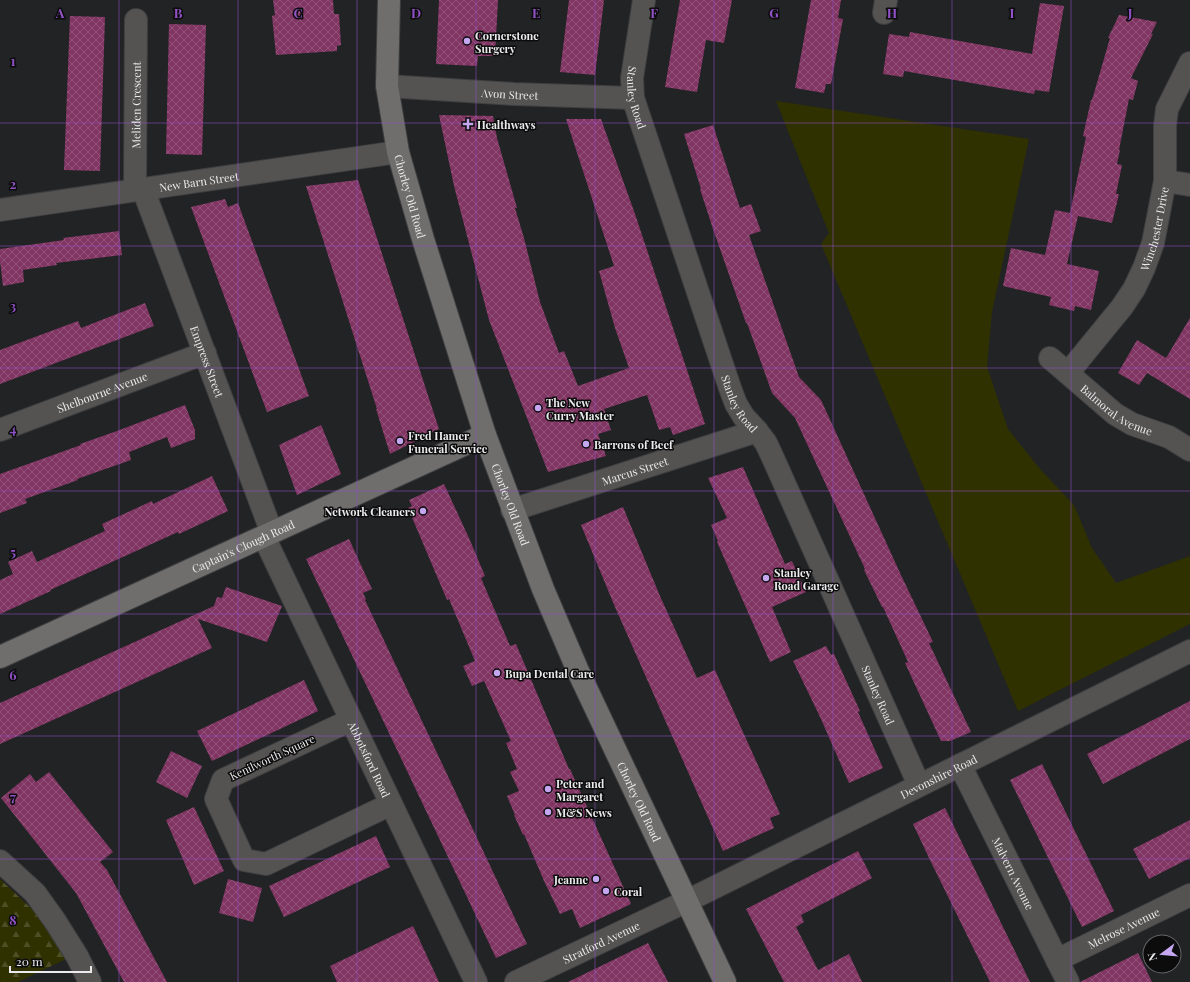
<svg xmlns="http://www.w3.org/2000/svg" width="1190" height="982" viewBox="0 0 1190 982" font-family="'Playfair Display',serif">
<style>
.grass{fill:#303100}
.forest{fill:url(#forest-firs)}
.building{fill:url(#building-cross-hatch)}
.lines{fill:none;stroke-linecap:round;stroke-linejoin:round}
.street-casing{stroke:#3e3f41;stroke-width:24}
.secondary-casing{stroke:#3e3f41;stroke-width:24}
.street{stroke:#545352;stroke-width:22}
.secondary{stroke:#6f6e6c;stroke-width:22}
.grid{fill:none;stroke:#9152c8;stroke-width:1;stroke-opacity:0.55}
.poi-dot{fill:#c5a7f1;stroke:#0c0c0d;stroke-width:1.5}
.labels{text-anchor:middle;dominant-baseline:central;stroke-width:3;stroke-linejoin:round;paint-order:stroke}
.poi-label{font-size:11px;font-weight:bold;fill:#ebebed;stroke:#0c0c0d;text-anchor:start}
.street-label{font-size:11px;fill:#ebebed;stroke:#0c0c0d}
.grid-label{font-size:13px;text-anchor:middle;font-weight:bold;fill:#9152c8;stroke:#0c0c0d;stroke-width:3;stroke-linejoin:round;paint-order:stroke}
</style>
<defs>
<pattern id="forest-firs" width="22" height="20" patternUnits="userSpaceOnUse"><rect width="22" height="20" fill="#303100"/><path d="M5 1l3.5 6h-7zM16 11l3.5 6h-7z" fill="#4e4f26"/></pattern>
<pattern id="building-cross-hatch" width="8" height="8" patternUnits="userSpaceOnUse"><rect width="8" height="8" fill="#813563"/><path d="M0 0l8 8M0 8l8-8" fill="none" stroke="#93527a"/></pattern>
</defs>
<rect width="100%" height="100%" fill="#222325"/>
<polygon class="grass" points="776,101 1029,139 992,312 987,367 1008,429 1040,469 1074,505 1092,548 1116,583 1190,556 1190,624 1018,711 821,244 829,233"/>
<polygon class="forest" points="0,879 34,911 66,959 18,982 0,982"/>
<g class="building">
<polygon points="273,0 333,0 334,14 339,14 341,45 337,46 337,51 276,55 272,16 275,15"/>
<polygon points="439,0 498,0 495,56 478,56 477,66 436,64"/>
<polygon points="569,0 604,0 595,75 560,72"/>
<polygon points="680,0 732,0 724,43 706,40 697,92 665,87"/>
<polygon points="811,0 841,0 838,18 843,19 831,84 826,84 824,93 795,88"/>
<polygon points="1040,3 1064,6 1049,92 1035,90 1034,94 904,71 903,77 883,74 889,34 909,37 910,32 1032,54"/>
<polygon points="1119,15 1157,22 1151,34 1153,34 1131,78 1138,81 1133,100 1129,99 1119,150 1120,150 1117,164 1122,165 1116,194 1119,194 1112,223 1078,216 1067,264 1099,271 1091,310 1075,306 1074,311 1049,305 1051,297 1003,286 1011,248 1045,255 1055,210 1070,213 1086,137 1083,136 1091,100 1092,100 1110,38 1108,38"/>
<polygon points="70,16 105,17 100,171 64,170"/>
<polygon points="169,24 206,25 202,155 166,154"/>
<polygon points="439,115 493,116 497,138 517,208 515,208 524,238 540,302 559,353 564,351 578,386 629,368 615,328 599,271 614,266 566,119 601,119 635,214 705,424 673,435 670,427 659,430 647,395 604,409 611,430 598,434 606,456 548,472 489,320 454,186"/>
<polygon points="713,125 740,208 751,204 761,231 749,235 799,377 821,400 901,575 933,642 929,643 971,732 950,741 941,741 905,663 908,662 883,607 882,607 864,570 865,569 795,418 772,393 747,323 746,323 713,229 700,189 701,189 684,134"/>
<polygon points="358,180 439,429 390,454 376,409 377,409 306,186"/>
<polygon points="225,199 228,207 238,203 309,396 267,412 191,207"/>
<polygon points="119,231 122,255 56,263 57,265 23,270 24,282 3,286 0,261 0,249 64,240 63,238"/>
<polygon points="145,303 154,326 0,384 0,350 78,321 81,328"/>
<polygon points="1190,318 1190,399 1147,373 1139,385 1118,373 1137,340 1166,358"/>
<polygon points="185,405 195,430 195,439 171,448 167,437 129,452 131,460 77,479 78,480 25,499 27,503 0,513 0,474 81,445 80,444 117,431"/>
<polygon points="321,425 322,427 341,474 297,495 279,445"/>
<polygon points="743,467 785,564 792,561 806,592 772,607 791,652 770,662 717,542 718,541 711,525 727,518 708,478"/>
<polygon points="212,476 228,511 179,534 178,532 50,590 51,591 0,614 0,580 13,574 8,562 32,551 37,562 105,531 102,524 152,501 153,504"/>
<polygon points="444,484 469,538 485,576 481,578 510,646 516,644 569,769 570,769 631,904 580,928 572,909 560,914 544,881 524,834 523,835 514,815 515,815 507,796 519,791 510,772 517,769 506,743 511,741 484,681 472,686 463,666 475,661 449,599 447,600 408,508 412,506 409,500"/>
<polygon points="623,507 660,596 697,678 715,670 780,814 770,818 774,828 723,851 615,607 581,525"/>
<polygon points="349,539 372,589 363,593 366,599 365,600 527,944 496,958 369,691 306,559"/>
<polygon points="226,587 282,606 267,642 198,619 212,648 0,744 0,703 214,606 217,597 222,598"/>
<polygon points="826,646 831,655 834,654 860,711 858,712 883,768 849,783 821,719 793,661"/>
<polygon points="304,680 318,711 212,761 197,731"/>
<polygon points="1190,701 1190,739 1103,784 1087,754"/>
<polygon points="171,751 202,766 187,798 156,782"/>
<polygon points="1042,764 1114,911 1082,927 1010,780"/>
<polygon points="49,772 113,852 100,862 107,870 167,982 124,982 76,893 1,798 30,774 36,782"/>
<polygon points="194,807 224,871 194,885 166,820"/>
<polygon points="945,808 980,880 1030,982 990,982 930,860 913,824"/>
<polygon points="1190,820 1190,858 1149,879 1133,849"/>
<polygon points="376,836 390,867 284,917 269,886"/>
<polygon points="858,851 872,878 801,915 804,922 796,927 818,970 849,954 862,982 784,982 746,909"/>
<polygon points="228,879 262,888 253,922 219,913"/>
<polygon points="413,926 439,982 337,982 330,966"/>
<polygon points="648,943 668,982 568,982"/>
<polygon points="1138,953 1152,982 1080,982"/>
</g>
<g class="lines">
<g class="street-casing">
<g id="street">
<path id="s1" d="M644 0 632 78 633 98 730 388 736 404 744 417 757 431 766 443 773 458 919 785"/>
<polyline points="884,13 886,0"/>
<path id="s2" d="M387 86 514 94 633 98"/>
<polyline points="1165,181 1190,185"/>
<path id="s3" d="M143 189 272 533"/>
<path id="s4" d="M135 190 136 20"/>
<path id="s5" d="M0 210 398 152"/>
<path id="s6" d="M1050 358 1115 414 1132 424 1169 437 1190 450"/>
<path id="s7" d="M1068 373 1122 307 1134 289 1144 268 1153 243 1165 181V126L1167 109 1190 63"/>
<path id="s8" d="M0 430 205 353"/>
<path id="s9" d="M512 510 757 431"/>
<path id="s10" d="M264 537 476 982"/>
<polyline points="351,720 223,780 216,799 244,860 266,864 391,804"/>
<path id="s11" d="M960 765 1068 982"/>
<polyline points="0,861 35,893 55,921 77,956 90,982"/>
<path id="s12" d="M1057 960 1190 895"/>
<path id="s13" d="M516 982 687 901 1190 651"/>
</g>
</g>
<g class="secondary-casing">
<g id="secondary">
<path id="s14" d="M389 0 387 86 398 152 423 239 485 435 543 589 578 671 725 982"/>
<path id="s15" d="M0 657 485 435"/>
</g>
</g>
<use href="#street" class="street"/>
<use href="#secondary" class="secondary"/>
</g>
<path class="grid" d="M119 0V982M238 0V982M357 0V982M476 0V982M595 0V982M714 0V982M833 0V982M952 0V982M1071 0V982M0 123H1190M0 246H1190M0 368H1190M0 491H1190M0 614H1190M0 736H1190M0 859H1190"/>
<g class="poi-dot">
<circle cx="467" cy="41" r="4"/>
<path d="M466 118h4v4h4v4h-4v4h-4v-4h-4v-4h4z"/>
<circle cx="538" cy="408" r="4"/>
<circle cx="400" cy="441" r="4"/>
<circle cx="586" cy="444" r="4"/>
<circle cx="423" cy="511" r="4"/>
<circle cx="766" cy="578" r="4"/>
<circle cx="497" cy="673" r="4"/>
<circle cx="548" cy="789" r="4"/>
<circle cx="548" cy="812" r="4"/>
<circle cx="596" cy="879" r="4"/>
<circle cx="606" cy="891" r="4"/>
</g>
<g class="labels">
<g class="poi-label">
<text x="475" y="35">Cornerstone<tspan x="475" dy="13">Surgery</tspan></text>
<text x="477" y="124">Healthways</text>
<text x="546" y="402">The New<tspan x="546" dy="13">Curry Master</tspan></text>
<text x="408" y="435">Fred Hamer<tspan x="408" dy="13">Funeral Service</tspan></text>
<text x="594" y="444">Barrons of Beef</text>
<text x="415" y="511" text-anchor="end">Network Cleaners</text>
<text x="774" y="572">Stanley<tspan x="774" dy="13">Road Garage</tspan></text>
<text x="505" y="673">Bupa Dental Care</text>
<text x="556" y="783">Peter and<tspan x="556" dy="13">Margaret</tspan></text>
<text x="556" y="812">M&amp;S News</text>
<text x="588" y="879" text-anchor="end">Jeanne</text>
<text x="614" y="891">Coral</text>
</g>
<g class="street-label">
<text stroke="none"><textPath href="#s2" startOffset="123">Avon Street</textPath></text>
<text stroke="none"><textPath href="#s1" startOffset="99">Stanley Road</textPath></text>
<text stroke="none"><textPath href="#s4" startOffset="85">Meliden Crescent</textPath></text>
<text stroke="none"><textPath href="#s5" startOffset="201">New Barn Street</textPath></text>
<text stroke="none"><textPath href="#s14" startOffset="199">Chorley Old Road</textPath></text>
<text stroke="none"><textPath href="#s7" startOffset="171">Winchester Drive</textPath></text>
<text stroke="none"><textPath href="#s3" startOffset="184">Empress Street</textPath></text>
<text stroke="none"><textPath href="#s8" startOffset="109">Shelbourne Avenue</textPath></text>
<text stroke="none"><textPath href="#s1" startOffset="423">Stanley Road</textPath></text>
<text stroke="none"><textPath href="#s6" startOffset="85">Balmoral Avenue</textPath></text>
<text stroke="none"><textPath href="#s9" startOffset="129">Marcus Street</textPath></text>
<text stroke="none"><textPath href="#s14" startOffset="523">Chorley Old Road</textPath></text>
<text stroke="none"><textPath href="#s15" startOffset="267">Captain's Clough Road</textPath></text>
<text stroke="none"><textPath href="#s1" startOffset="747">Stanley Road</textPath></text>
<text transform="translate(272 757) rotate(-25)">Kenilworth Square</text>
<text stroke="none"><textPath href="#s10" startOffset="246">Abbotsford Road</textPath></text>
<text stroke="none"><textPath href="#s13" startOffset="470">Devonshire Road</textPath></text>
<text stroke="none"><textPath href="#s14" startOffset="847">Chorley Old Road</textPath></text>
<text stroke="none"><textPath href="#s11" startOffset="121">Malvern Avenue</textPath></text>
<text stroke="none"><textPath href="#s12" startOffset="74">Melrose Avenue</textPath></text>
<text stroke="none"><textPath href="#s13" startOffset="94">Stratford Avenue</textPath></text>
</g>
</g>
<g class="grid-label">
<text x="60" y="18">A</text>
<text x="178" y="18">B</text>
<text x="298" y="18">C</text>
<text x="416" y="18">D</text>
<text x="536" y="18">E</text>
<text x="654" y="18">F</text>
<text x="774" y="18">G</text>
<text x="892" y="18">H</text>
<text x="1012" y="18">I</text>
<text x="1130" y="18">J</text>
<text x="13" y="66">1</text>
<text x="13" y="189">2</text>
<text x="13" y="311">3</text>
<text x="13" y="434">4</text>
<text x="13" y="557">5</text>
<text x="13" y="680">6</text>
<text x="13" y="802">7</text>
<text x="13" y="925">8</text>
</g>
<g transform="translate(1162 954) rotate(254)"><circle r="19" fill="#0c0c0d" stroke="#656567"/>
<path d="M0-3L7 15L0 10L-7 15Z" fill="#c5a7f1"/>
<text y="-6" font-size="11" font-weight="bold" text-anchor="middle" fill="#ebebed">N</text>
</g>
<path d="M10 966v6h81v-6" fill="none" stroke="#ebebed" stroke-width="2"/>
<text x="16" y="966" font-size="12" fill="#ebebed" stroke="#0c0c0d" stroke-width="3" paint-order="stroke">20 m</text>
</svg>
